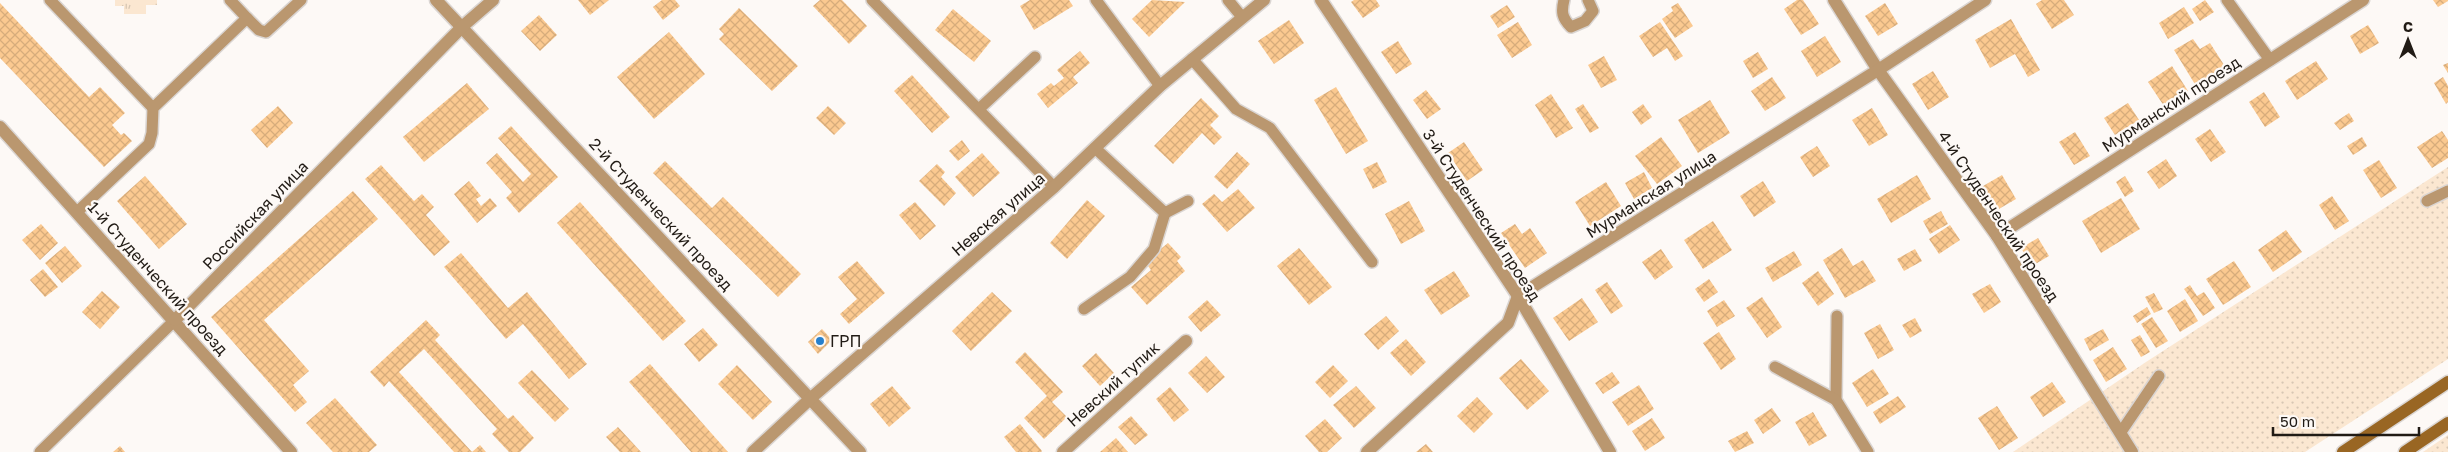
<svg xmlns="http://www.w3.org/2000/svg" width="2448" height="452" viewBox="0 0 2448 452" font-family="'Golos Text',sans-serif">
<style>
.grass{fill:url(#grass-dots)}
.park{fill:url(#park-tufts)}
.building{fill:url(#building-cross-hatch)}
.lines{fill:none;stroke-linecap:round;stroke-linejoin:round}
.service-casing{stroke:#dad5d2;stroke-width:14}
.minor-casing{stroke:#dad5d2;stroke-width:15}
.secondary-casing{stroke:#dad5d2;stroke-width:15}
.service{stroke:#ba976f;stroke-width:11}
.minor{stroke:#ba976f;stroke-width:12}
.secondary{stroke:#996623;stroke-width:12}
.poi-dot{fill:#2780cd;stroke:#fdf9f6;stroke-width:2}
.labels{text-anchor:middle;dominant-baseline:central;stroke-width:4.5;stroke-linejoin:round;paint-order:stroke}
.street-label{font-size:16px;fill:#211b15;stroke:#fdf9f6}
.poi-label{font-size:16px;fill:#211b15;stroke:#fdf9f6;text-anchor:start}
</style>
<defs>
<pattern id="grass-dots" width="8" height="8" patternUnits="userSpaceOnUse" patternTransform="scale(1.25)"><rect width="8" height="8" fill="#fbe7d1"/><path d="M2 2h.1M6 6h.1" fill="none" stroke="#d7c6b3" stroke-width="1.8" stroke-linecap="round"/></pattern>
<pattern id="park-tufts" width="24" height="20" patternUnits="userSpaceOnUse" patternTransform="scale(1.25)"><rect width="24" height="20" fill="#fbe7d1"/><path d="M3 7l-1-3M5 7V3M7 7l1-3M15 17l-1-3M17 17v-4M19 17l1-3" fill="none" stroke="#d7c6b3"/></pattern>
<pattern id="building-cross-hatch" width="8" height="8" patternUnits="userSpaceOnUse" patternTransform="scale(1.25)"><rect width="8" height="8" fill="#fbc990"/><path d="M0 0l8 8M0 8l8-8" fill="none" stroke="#d7ac7b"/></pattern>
</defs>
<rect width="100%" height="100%" fill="#fdf9f6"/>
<g class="grass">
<polygon points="2448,167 2448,359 2305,452 2013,452 2146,362"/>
<polygon points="2448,435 2448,452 2423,452"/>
</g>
<polygon class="park" points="115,0 157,0 157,5 146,5 146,14 124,14 124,6 115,6"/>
<g class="building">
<polygon points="578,0 609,0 590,15"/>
<polygon points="662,0 675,0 680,6 663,20 653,7"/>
<polygon points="820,0 842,0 867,26 849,44 813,6"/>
<polygon points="1030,0 1069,0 1073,6 1034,30 1020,6"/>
<polygon points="1152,0 1185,2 1149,37 1132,19"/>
<polygon points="1354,0 1376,0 1380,6 1363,18 1351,2"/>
<polygon points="1797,0 1803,0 1819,24 1801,35 1784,9"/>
<polygon points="2042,0 2064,0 2074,15 2052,29 2036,4"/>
<polygon points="2205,0 2214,12 2200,21 2192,9"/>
<polygon points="2433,0 2448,0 2448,1 2438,7"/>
<polygon points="0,3 89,97 100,87 125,113 112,125 121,135 124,133 132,141 104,167 0,58"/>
<polygon points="1678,3 1693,26 1675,38 1662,19 1673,11 1671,7"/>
<polygon points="1885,3 1898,24 1878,36 1865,16"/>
<polygon points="1507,5 1515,17 1498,28 1490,16"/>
<polygon points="2184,7 2194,23 2168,39 2159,23"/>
<polygon points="739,8 798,66 772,91 719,39 724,34 719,29"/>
<polygon points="953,9 991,41 974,62 935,30"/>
<polygon points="539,15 557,35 540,51 521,31"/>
<polygon points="2011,19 2040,70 2028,77 2015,54 1990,68 1975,40"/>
<polygon points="1289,20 1304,43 1274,64 1258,41"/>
<polygon points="1518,22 1532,45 1512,58 1497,35"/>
<polygon points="1660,22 1683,56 1675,61 1667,48 1653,57 1639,36"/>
<polygon points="2368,25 2379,43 2360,54 2350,36"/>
<polygon points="669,32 705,74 654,119 617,77"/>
<polygon points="1825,36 1841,62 1817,77 1801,51"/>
<polygon points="2193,39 2200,49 2210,43 2226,68 2196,86 2174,50"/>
<polygon points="1398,41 1412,64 1396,74 1381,52"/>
<polygon points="1080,51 1090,63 1073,77 1078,83 1048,108 1037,94 1051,83 1054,86 1064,78 1057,70"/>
<polygon points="1758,52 1768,69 1753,78 1743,61"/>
<polygon points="1604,56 1617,80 1601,88 1588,65"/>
<polygon points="2316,61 2328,79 2297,100 2285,81"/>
<polygon points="2448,63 2448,73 2443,65"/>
<polygon points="2172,66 2188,91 2164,106 2148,82"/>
<polygon points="1933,71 1949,97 1928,110 1912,84"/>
<polygon points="912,75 950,117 932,133 894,91"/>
<polygon points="1772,77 1786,98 1765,111 1751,91"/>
<polygon points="2443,77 2448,86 2448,102 2446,104 2434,83"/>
<polygon points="467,83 489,109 424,162 403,137"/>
<polygon points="1336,87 1368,141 1346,154 1314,100"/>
<polygon points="1426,90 1441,109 1427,119 1413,100"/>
<polygon points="2264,92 2280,117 2265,127 2249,102"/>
<polygon points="1551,94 1573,128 1556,138 1535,105"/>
<polygon points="1201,98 1219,116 1210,125 1222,137 1214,145 1202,133 1173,164 1154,146"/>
<polygon points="1710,100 1730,133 1698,153 1678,120"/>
<polygon points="2128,103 2139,120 2115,135 2104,118"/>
<polygon points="1583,104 1599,128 1590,133 1575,109"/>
<polygon points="1643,104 1652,117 1641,125 1632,112"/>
<polygon points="278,106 293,123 267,148 251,130"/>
<polygon points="828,106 846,123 834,135 816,118"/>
<polygon points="1872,108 1888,135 1869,146 1852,120"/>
<polygon points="2349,113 2354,121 2340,130 2334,123"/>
<polygon points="511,126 558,177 519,213 506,198 512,192 486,163 497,153 523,182 531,174 498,138"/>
<polygon points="2210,129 2226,152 2211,162 2195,139"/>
<polygon points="2442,131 2448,140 2448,158 2432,168 2417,147"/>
<polygon points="2075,132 2090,156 2074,165 2059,142"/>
<polygon points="1661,137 1682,166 1657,184 1635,156"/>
<polygon points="2362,137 2367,146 2353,155 2347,146"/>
<polygon points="962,140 970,151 958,161 949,151"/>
<polygon points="1464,142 1483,170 1467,181 1448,153"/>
<polygon points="1817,146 1830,166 1813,177 1800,157"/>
<polygon points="1237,152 1250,164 1227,189 1214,177"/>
<polygon points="982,153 1000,173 973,197 955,177"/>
<polygon points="2166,159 2177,176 2159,189 2147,172"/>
<polygon points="2379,160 2397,188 2381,198 2363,170"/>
<polygon points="665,161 712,208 723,197 801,274 778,297 653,173"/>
<polygon points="1377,162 1387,182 1373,189 1363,169"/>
<polygon points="937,164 945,172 941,177 956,193 944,206 919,181"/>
<polygon points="381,165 414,201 422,194 434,207 426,215 450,242 434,256 365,179"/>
<polygon points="1644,172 1652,188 1634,199 1625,183"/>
<polygon points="1917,175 1931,199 1891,223 1877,199"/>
<polygon points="2002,175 2016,199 1992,213 1978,189"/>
<polygon points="145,176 187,224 159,249 117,201"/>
<polygon points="2125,176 2134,191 2125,197 2116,182"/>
<polygon points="469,181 481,196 476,199 481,206 490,198 497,206 477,223 454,194"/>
<polygon points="1763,181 1776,202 1754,217 1740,196"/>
<polygon points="1606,182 1621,206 1590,226 1575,202"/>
<polygon points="1238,189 1255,208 1227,232 1202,204 1214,194 1222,202"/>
<polygon points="353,191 378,219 264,320 309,371 293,385 307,402 295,412 211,317"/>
<polygon points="2332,196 2349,221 2335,230 2319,205"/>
<polygon points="2121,198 2140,229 2101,253 2082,221"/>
<polygon points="1087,200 1105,216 1067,259 1050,243"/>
<polygon points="1409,201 1425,231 1401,244 1385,214"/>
<polygon points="580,202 686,321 663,341 557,223"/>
<polygon points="915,202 936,226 920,240 899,215"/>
<polygon points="1941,211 1948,224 1930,234 1923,221"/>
<polygon points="1713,221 1732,250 1703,269 1684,240"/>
<polygon points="41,224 58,243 40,260 22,240"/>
<polygon points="1515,224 1522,234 1530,228 1547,253 1525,268 1501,233"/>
<polygon points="1950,225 1960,240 1939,254 1929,239"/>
<polygon points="2286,230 2302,252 2273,272 2258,250"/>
<polygon points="2038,238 2049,256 2032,266 2021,248"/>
<polygon points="1168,243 1181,257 1177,261 1185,271 1147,305 1131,287 1151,270 1145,262"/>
<polygon points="65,246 82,266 62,283 45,263"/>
<polygon points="1299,248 1332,287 1309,305 1277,266"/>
<polygon points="1842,248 1853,266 1863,260 1876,281 1845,298 1823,260"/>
<polygon points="1661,249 1673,267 1655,280 1642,262"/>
<polygon points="1915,249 1922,261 1904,271 1897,259"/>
<polygon points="1794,251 1802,265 1773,282 1765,268"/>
<polygon points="461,253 508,308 527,292 587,364 569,379 523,324 506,339 444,267"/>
<polygon points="857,261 885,293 849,324 840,314 857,299 838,277"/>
<polygon points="2234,261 2251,287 2223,305 2206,279"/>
<polygon points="43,269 58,287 45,297 30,280"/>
<polygon points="1454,271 1470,296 1441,315 1424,290"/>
<polygon points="1818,271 1834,294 1818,306 1802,283"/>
<polygon points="1709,279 1718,292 1704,302 1695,289"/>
<polygon points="1607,282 1623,306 1611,314 1595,290"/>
<polygon points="1990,284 2001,302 1984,313 1972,294"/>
<polygon points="2190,285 2197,296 2204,292 2215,308 2203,316 2184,289"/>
<polygon points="102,291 120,307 100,329 82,312"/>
<polygon points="992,292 1012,311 971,351 952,331"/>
<polygon points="2154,293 2163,309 2154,313 2145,297"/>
<polygon points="1762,297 1782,327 1767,338 1746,308"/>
<polygon points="1582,298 1598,322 1569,341 1553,318"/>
<polygon points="2185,299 2198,321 2180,332 2167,311"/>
<polygon points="1207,300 1221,315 1201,332 1188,317"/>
<polygon points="1724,300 1735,316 1717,327 1707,311"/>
<polygon points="2147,307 2151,314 2137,323 2133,316"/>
<polygon points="1386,316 1399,331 1378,350 1364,334"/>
<polygon points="2152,317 2168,341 2156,348 2141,324"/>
<polygon points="1915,318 1922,331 1910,338 1902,325"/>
<polygon points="426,320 440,335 435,340 508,419 513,415 534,438 520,452 509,452 492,434 497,429 424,349 399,372 472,452 480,445 486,452 454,452 389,381 384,387 370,372"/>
<polygon points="1880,324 1894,350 1878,359 1864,333"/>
<polygon points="703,328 718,345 699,362 684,344"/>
<polygon points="822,329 832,340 818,354 808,342"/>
<polygon points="2103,329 2109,340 2090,351 2084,339"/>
<polygon points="1719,332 1736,359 1721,370 1703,343"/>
<polygon points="2140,335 2150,352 2141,357 2131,340"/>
<polygon points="1406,339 1426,362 1411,376 1390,353"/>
<polygon points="2113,347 2127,369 2106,382 2093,360"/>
<polygon points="1025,352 1063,392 1052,402 1067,417 1044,439 1024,418 1047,396 1015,362"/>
<polygon points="1096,353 1114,373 1100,386 1082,366"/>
<polygon points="1206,356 1225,377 1207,393 1188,373"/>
<polygon points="1521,359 1549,391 1527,410 1499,378"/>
<polygon points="650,364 728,452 691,452 629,382"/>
<polygon points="737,365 772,402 753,420 718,384"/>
<polygon points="1333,365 1348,381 1330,398 1315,382"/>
<polygon points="1873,369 1889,394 1867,407 1852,383"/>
<polygon points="532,370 569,409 555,422 518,383"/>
<polygon points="1612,372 1620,383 1603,394 1595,383"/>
<polygon points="2052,382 2066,402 2043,417 2030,397"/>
<polygon points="1639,385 1654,409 1628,426 1612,402"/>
<polygon points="892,386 911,408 889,427 870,404"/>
<polygon points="1356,386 1376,408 1354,428 1333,405"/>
<polygon points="1170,387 1189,410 1174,422 1156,399"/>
<polygon points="1898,396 1906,407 1880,424 1873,412"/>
<polygon points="1477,397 1493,414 1474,433 1457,416"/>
<polygon points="335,398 377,445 369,452 333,452 306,423"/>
<polygon points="1997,406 2018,438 1999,450 1978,418"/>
<polygon points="1772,408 1781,421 1763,434 1754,420"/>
<polygon points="1813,412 1827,436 1809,446 1795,422"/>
<polygon points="1131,416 1148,435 1135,445 1118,427"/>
<polygon points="1652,418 1665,438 1645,451 1632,431"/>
<polygon points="1325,419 1342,438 1327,452 1319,452 1305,436"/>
<polygon points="1020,424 1042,451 1041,452 1016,452 1004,437"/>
<polygon points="618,427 641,452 620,452 606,437"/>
<polygon points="1747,431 1754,443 1735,452 1728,441"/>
<polygon points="1116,438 1128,452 1100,452"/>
<polygon points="1426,444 1433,452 1416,452"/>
<polygon points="120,446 125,452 113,452"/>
</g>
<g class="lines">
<g class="service-casing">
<g id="service">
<polyline points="50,0 153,108"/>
<polyline points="872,0 1054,187"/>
<polyline points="1096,0 1160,86"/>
<polyline points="1228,0 1242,17"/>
<path d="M1564 0C1561 12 1562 18 1571 27L1585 21 1593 11 1588 0"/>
<polyline points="2227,0 2270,60"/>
<polyline points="247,18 259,30 266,32 301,0"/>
<polyline points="1192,59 1236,109 1270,128 1372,262"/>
<polyline points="979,109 1035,57"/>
<polyline points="1095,148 1165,213 1188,201"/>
<polyline points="2427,201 2448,191"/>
<polyline points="77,212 149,144 152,133 153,108 247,18 230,0"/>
<polyline points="1084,309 1130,277 1154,249 1165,213"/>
<polyline points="1837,316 1836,400 1868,452"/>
<polyline points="1775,367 1836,400"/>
<polyline points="2121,432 2159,376"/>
<polyline points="40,452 175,320"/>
</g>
</g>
<g class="minor-casing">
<g id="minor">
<polyline points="436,0 860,452"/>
<polyline points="1321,0 1518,296 1610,452"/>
<polyline points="1834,0 1878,70 1997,236 2132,452"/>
<polyline points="0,127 291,452"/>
<polyline points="1997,236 2363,0"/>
<polyline points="175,320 463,26 493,0"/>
<polyline points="753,452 811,398 1054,187 1160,86 1264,0"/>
<polyline points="1063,452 1186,341"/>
<polyline points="1367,452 1508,323 1518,296 1878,70 1985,0"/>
</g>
</g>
<g class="secondary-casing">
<g id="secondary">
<polyline points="2343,452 2448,382"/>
<polyline points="2405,452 2448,423"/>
</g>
</g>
<use href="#service" class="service"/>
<use href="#minor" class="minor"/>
<use href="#secondary" class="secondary"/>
</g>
<circle class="poi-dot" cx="820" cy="341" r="5"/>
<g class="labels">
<g class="street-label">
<text transform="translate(2171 104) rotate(-33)">Мурманский проезд</text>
<text transform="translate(1651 194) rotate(-32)">Мурманская улица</text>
<text transform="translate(661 214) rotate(47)">2-й Студенческий проезд</text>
<text transform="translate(998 214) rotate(-41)">Невская улица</text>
<text transform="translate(255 215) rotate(-46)">Российская улица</text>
<text transform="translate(1482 215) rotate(57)">3-й Студенческий проезд</text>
<text transform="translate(1999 216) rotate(56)">4-й Студенческий проезд</text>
<text transform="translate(158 278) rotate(48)">1-й Студенческий проезд</text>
<text transform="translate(1113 384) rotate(-42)">Невский тупик</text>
</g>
<g class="poi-label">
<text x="830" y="341">ГРП</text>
</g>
</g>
<g transform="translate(2408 40)" stroke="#fdf9f6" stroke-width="4" paint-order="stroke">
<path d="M0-4L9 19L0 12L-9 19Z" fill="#211b15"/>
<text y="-8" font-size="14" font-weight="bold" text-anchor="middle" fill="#211b15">С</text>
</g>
<path d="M2273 427v8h146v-8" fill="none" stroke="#211b15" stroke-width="2.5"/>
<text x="2280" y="427" font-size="15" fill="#211b15" stroke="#fdf9f6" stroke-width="4" paint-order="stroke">50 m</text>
</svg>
